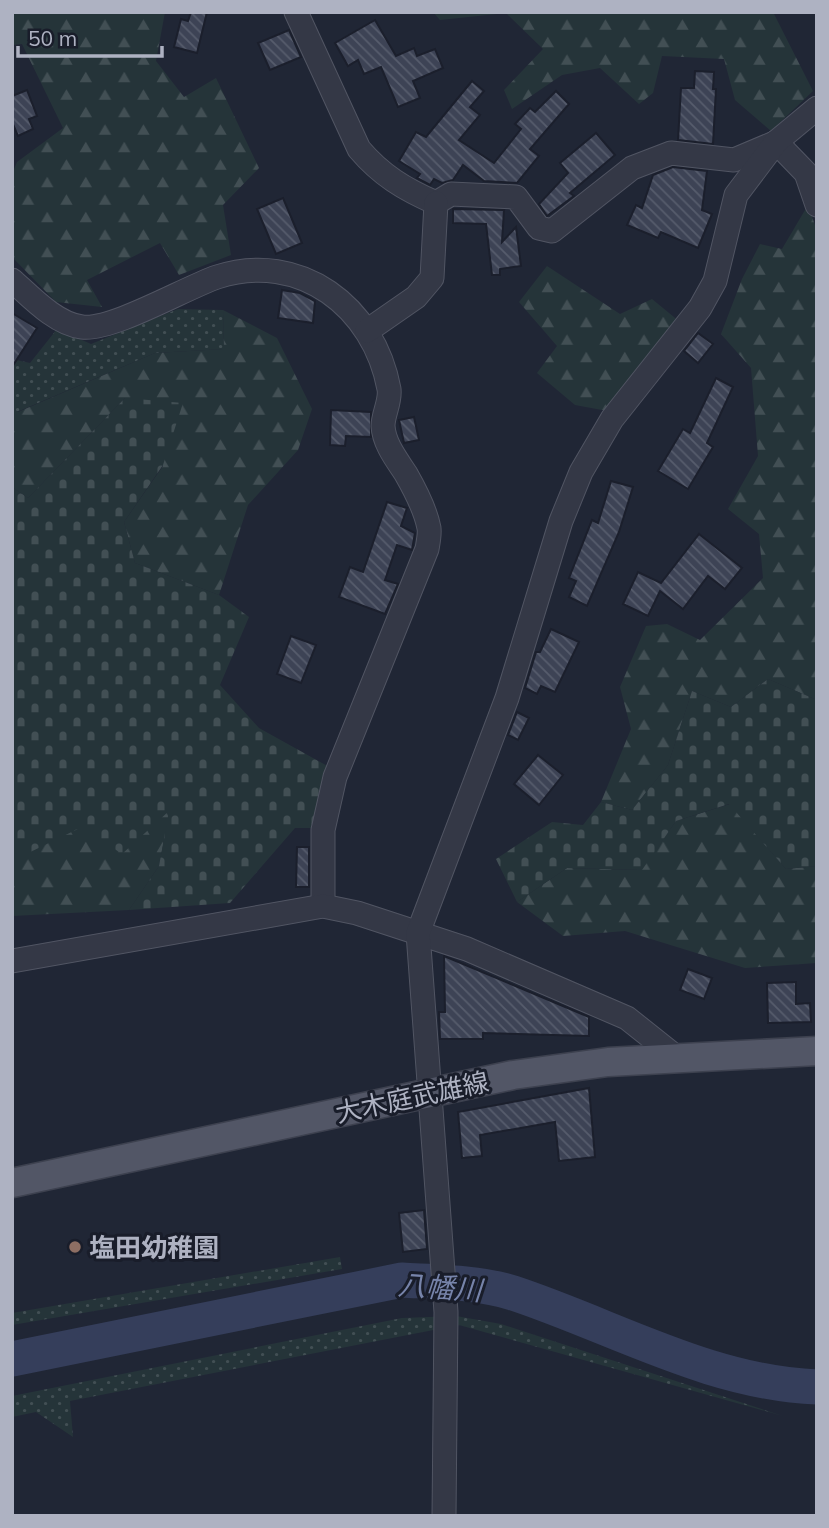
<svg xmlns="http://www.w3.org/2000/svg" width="829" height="1528" viewBox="0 0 829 1528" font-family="Mulish,'Noto Sans JP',sans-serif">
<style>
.grass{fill:url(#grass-dots)}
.forest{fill:url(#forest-firs)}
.cemetery{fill:url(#cemetery-stones)}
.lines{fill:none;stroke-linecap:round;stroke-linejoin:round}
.river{stroke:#353e5b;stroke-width:35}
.building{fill:url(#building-back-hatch);stroke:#1b1f2c;stroke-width:2}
.minor-casing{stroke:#515563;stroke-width:25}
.major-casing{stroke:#3d414f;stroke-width:31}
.minor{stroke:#343846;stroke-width:23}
.major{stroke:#525666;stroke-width:28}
.education-dot{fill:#8d6e63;stroke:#191d2a;stroke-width:2.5}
.labels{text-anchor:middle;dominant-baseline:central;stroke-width:6;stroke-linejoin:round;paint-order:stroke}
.street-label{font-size:26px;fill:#aeb2c2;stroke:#191d2a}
.poi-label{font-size:26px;font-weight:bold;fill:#aeb2c2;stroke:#191d2a;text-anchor:start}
.water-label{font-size:28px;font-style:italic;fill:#7784aa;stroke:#191d2a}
</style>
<defs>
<pattern id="grass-dots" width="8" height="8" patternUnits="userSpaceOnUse" patternTransform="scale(1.75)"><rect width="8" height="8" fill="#253439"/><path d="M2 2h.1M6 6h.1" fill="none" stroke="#424f54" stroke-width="1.8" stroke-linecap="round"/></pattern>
<pattern id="forest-firs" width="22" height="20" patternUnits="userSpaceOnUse" patternTransform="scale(1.75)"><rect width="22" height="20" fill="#253439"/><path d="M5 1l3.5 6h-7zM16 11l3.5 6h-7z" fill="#424f54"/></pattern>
<pattern id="cemetery-stones" width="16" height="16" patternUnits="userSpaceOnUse" patternTransform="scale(1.75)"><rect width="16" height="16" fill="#253439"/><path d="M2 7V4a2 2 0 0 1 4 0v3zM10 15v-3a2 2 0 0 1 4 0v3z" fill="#424f54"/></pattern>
<pattern id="building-back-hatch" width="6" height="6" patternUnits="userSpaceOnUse" patternTransform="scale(1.75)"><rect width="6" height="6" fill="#3d4355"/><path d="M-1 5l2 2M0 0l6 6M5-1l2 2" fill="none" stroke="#565c6c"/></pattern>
</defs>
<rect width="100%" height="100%" fill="#202635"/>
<g class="grass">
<polygon points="178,309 223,310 224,349 155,353 17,412 12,408 12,359 30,363 57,329 91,344"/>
<polygon points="340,1257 342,1269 12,1325 12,1313"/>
<polygon points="456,1316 501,1324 783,1416 459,1325 70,1401 73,1437 36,1412 12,1417 12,1396 402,1318"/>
</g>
<g class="forest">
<polygon points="12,12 165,12 156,61 184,97 216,78 259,168 223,205 231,255 179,275 160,243 87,280 102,307 56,302 12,257 12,174 17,162 63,128 22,44 12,45"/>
<polygon points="433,12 773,12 813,91 771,131 735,100 724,59 662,56 653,93 639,104 600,68 562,75 512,109 504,90 543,49 506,13 440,20"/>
<polygon points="808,205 817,231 817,700 768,679 731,707 692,691 668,765 632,810 601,802 631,729 620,687 646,626 667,624 700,640 763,578 759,534 728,509 758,456 751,368 721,334 742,279 760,244 782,249"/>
<polygon points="547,266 620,314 652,299 680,322 613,412 575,405 537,373 557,346 519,302"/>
<polygon points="223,310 277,338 312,409 298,450 248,505 219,595 135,563 124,522 163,466 125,398 28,498 12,487 12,408 18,412 155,353 224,349"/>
<polygon points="730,804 786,869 817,866 817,963 745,968 625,931 563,936 517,902 567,868 641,870 676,821"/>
<polygon points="170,810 159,866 129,910 12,916 12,852 22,855 82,826"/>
</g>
<g class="cemetery">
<polygon points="125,398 183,403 163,465 124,522 135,563 219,595 249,617 220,685 259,728 331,768 314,828 295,828 230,903 129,910 159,866 169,811 122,854 82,827 22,856 12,852 12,487 28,498"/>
<polygon points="768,679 817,700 817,866 786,869 729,804 676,821 642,870 567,868 517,902 496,859 552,822 583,825 601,802 632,810 668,765 692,691 731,707"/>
</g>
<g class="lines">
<path class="river" d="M12 1359 402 1280C438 1282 479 1282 513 1293 613 1326 710 1383 817 1387"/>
</g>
<g class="building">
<polygon points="191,12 207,12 197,53 174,47 181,19 188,21"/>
<polygon points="375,20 396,56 414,48 417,56 435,49 443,68 413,81 420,98 398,107 381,67 364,74 358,60 348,66 335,43"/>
<polygon points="289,30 301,57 270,70 258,43"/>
<polygon points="695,71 714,72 713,89 716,89 713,144 678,140 681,88 694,88"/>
<polygon points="472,81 484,91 470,107 480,115 459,140 494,163 521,129 515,124 530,108 535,112 556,91 569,104 530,149 539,156 517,183 484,181 463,165 453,180 442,183 434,179 430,185 417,178 420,174 399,161 416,132 426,137"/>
<polygon points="27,90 37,116 29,119 33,129 18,136 12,122 12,96"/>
<polygon points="596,133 615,155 570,193 574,196 547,216 539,204 568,173 560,163"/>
<polygon points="673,167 707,171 702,210 712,214 698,248 661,232 658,238 627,225 636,205 642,208 653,175"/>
<polygon points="283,198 302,243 276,254 257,209"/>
<polygon points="453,209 504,210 502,242 516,227 521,266 500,269 500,275 492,275 486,224 453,223"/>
<polygon points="282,290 300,293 315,301 313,323 278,318"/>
<polygon points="12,313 37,328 12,367"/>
<polygon points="698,333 713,344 698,363 684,351"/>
<polygon points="716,378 733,387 707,443 713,447 688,489 658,471 683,429 690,433"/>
<polygon points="331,410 371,412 371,437 346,436 345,446 330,445"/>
<polygon points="414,417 419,440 404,443 399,420"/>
<polygon points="611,481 633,487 619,532 587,606 569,597 576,581 569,578 592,520 598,523"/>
<polygon points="387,502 407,508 401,526 415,533 412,550 397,545 385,580 398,584 385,614 339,597 350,567 363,572"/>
<polygon points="699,534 742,568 725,589 708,576 683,609 660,591 648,616 623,604 638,572 661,583"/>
<polygon points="551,629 579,642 555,692 541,686 537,694 525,688 536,652 540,652"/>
<polygon points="291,636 316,645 301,683 277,674"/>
<polygon points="517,712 529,718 518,740 508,735"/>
<polygon points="538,755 563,775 539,805 514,784"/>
<polygon points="297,847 309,847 309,887 296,887"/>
<polygon points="444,956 589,1017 589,1036 483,1033 483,1039 440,1039 439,1012 445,1012"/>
<polygon points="688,969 712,978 704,999 680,990"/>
<polygon points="796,982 796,1004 810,1003 811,1022 768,1023 767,983"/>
<polygon points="589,1088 595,1157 559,1161 555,1122 480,1135 482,1156 462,1158 458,1112"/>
<polygon points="424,1210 427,1249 403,1252 399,1213"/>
</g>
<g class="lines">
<g class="minor-casing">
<g id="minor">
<path d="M296 12 359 149C381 175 404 189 436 203"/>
<polyline points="776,142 806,173 817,205"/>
<polyline points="436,203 451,194 516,197 539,228 552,231 632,168 671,153 734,160 772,144"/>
<path d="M12 280C31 297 56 324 82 327 112 331 185 288 217 277 300 250 374 307 389 389 391 401 383 414 383 426 384 444 397 460 406 474 414 488 426 512 429 528 430 534 428 543 427 549L335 777 323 830V906"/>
<polyline points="367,331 416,297 432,278 436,203"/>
<polyline points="12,961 323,906 357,913 467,949 627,1018 676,1057"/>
<polyline points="444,1516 446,1312 418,933 507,698 561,521 581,472 612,419 700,308 715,281 736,195 776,142 817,108"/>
</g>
</g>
<g class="major-casing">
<polyline id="major" points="12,1183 513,1075 608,1062 817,1051"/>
</g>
<use href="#minor" class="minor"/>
<use href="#major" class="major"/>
</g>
<circle class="education-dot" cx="75" cy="1247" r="7"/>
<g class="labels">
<g class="street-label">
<text transform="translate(412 1097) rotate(-12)">大木庭武雄線</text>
</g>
<g class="poi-label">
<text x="89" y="1247">塩田幼稚園</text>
</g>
<g class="water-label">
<text transform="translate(440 1287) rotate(4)">八幡川</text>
</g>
</g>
<rect width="829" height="1528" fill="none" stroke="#aeb2c2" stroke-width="28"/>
<path d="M18 46v10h144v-10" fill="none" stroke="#aeb2c2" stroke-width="3.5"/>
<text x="28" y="46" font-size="21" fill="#aeb2c2" stroke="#191d2a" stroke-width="5" paint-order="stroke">50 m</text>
</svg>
